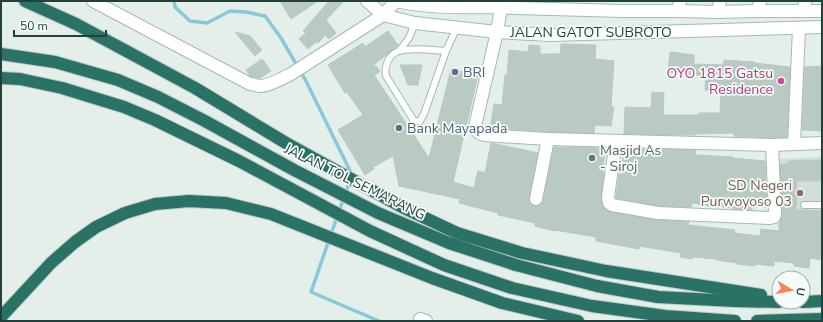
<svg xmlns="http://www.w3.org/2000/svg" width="823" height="322" viewBox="0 0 823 322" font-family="'Nunito Sans',sans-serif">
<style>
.built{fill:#d2dfd9}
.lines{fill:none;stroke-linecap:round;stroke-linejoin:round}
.stream{stroke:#87c9d8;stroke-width:3.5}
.building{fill:#b9cac3;stroke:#b6c9c2}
.lane-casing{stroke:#a6b8b2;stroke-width:8}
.street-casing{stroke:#a6b8b2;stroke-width:14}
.secondary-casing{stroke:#a1bcb3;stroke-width:14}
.highway-casing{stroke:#c1cac8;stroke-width:14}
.lane{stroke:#fff;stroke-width:6}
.street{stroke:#fff;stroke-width:12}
.secondary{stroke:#fff;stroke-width:12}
.highway{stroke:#2a7265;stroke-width:12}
.service-dot{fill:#5c6f8a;stroke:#f5fbf8;stroke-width:1.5}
.hotel-dot{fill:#d1479c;stroke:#f5fbf8;stroke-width:1.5}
.worship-dot{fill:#6b7280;stroke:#f5fbf8;stroke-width:1.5}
.education-dot{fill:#8d6e63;stroke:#f5fbf8;stroke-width:1.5}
.labels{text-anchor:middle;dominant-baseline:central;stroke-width:3.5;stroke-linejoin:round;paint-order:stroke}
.street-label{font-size:14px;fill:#21423b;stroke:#f5fbf8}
.service-label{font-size:14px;fill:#4e5e75;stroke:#f5fbf8;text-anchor:start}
.hotel-label{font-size:14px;fill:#b23c85;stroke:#f5fbf8;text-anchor:end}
.worship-label{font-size:14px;fill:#5b616d;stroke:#f5fbf8;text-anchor:start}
.education-label{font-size:14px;fill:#785e54;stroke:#f5fbf8;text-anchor:end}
</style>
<rect width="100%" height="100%" fill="#e4efea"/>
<polygon class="built" points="822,157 822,237 783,233 777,226 778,159"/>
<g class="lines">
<g class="stream">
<polyline points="174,1 175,7 190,21 207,23 230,11 246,12 265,16 281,38 306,81 352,175 331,234"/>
<polyline points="329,240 311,292 379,321"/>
</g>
</g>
<g class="building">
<polygon points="280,1 318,1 291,19"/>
<polygon points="329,1 344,1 326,20 336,33 329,39 325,35 318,43 316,42 308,49 299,39 306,33 303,31"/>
<polygon points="388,31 398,45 386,55 372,66 376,66 380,72 374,75 429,158 451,69 478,75 453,182 474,188 478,171 485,173 491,143 538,153 529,198 529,202 531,205 534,206 538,206 541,204 543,200 554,147 604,148 606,148 602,172 604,172 601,198 603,207 608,211 657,220 689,222 688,225 735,230 734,233 760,236 761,229 779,231 780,222 782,214 780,164 788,164 788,161 822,160 822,181 797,181 796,210 822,211 822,260 810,258 809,268 794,266 794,263 774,261 774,266 755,264 755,266 737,264 737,263 716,260 716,259 693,257 692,259 680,257 681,253 639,246 639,249 596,241 596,237 555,230 555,231 535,226 535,223 498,215 498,213 459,203 460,199 399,186 393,156 373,167 374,169 365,175 338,130 363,115 347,92 345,93 328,65 363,43 365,47"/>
<polygon points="235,32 250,36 262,50 255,56"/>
<polygon points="561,44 596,45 595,59 614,61 611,107 614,107 611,126 595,125 594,133 548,132 498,128 491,124 494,104 502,105 505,75 507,75 509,50 528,52 529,45 540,46 540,54 560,54"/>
<polygon points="670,52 694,55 694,64 723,65 724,60 755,62 754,63 790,67 787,137 772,138 734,136 734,133 695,134 695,135 624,134 625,107 651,108 652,92 664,93 663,115 698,115 699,113 720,113 721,91 705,90 706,76 668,72"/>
<polygon points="262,59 271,71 260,78 250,76 246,70"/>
<polygon points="400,65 422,65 418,85 408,85"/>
<polygon points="822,66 822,131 802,130 805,67"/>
<polygon points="623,149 696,150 695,155 733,157 733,158 765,161 767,207 752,207 752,210 733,209 733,208 709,205 709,206 692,203 691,207 659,206 616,198 619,174 622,174"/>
</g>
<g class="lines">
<g class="lane-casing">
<g id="lane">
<polyline points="399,51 409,38 415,23"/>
<path d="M446 51C433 50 411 47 399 51 389 54 384 66 386 76L414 121H420L424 114 446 51 457 27"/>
<polyline points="804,205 822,205"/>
</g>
</g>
<g class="street-casing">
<g id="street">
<path d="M93 1 250 84C253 84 257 86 260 86 269 86 283 78 291 74L383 15 396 1"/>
<polyline points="678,11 680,1"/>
<polyline points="758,11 760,1"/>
<polyline points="804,11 805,1"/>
<polyline points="718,12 720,1"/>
<path d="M497 32 475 126C476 132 479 133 484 135L548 139 772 145 822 143"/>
<polyline points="616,141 608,197 609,203 612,205 658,213 770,218 774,217 775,214 772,145"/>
<polyline points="794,144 799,28"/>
<polyline points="536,199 548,139"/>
<polyline points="420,319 426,321"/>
</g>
</g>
<g class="secondary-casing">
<g id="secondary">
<polyline points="367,1 383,15 415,23 497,32 550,35 822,27"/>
<path d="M395 1C424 7 453 8 482 7L622 11H678L718 12 758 11H822"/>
<polyline points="497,32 502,1"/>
</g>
</g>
<g class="highway-casing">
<g id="highway">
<polyline points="25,1 76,24 195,88 286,143 402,207 457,233 522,253 606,271 761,295"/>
<polyline points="1,54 55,62 118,80 158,97 203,120 294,170 378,213 449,243 516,265 597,286 658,297 734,301 779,302"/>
<polyline points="1,78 20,79 62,88 124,107 155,120 239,161 370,231 444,265 512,288 592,306 665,316 735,321"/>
<polyline points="803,302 822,301"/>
<polyline points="1,317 51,263 75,242 96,227 125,213 155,204 189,201 226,203 271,214 432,278 502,303 578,321"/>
<polyline points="757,321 822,319"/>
</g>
</g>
<use href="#lane" class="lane"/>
<use href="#street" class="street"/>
<use href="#secondary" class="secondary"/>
<use href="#highway" class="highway"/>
</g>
<g class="service-dot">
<circle cx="455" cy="72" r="4"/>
<circle cx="399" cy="128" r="4"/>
</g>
<circle class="hotel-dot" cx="781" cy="81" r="4"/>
<circle class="worship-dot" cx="592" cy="158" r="4"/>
<circle class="education-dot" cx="800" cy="193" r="4"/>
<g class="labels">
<g class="street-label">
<text x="591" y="32">JALAN GATOT SUBROTO</text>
<text transform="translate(355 182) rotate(26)">JALAN TOL SEMARANG</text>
</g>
<g class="service-label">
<text x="463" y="72">BRI</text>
<text x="407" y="128">Bank Mayapada</text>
</g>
<g class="hotel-label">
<text x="773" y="73">OYO 1815 Gatsu<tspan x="773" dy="16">Residence</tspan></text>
</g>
<g class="worship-label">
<text x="600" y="150">Masjid As<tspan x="600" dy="16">- Siroj</tspan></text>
</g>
<g class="education-label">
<text x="792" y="185">SD Negeri<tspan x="792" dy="16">Purwoyoso 03</tspan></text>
</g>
</g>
<rect width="823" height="322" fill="none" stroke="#21423b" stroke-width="4"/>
<g transform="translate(791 290) rotate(100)"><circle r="19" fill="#f5fbf8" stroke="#a0b1ac"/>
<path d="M0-3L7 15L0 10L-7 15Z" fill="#fe8253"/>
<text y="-6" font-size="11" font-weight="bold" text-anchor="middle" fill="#21423b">U</text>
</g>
<path d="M14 30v6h92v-6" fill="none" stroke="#21423b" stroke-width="2"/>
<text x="20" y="30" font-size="12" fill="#21423b" stroke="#f5fbf8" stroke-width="3" paint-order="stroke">50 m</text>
</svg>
